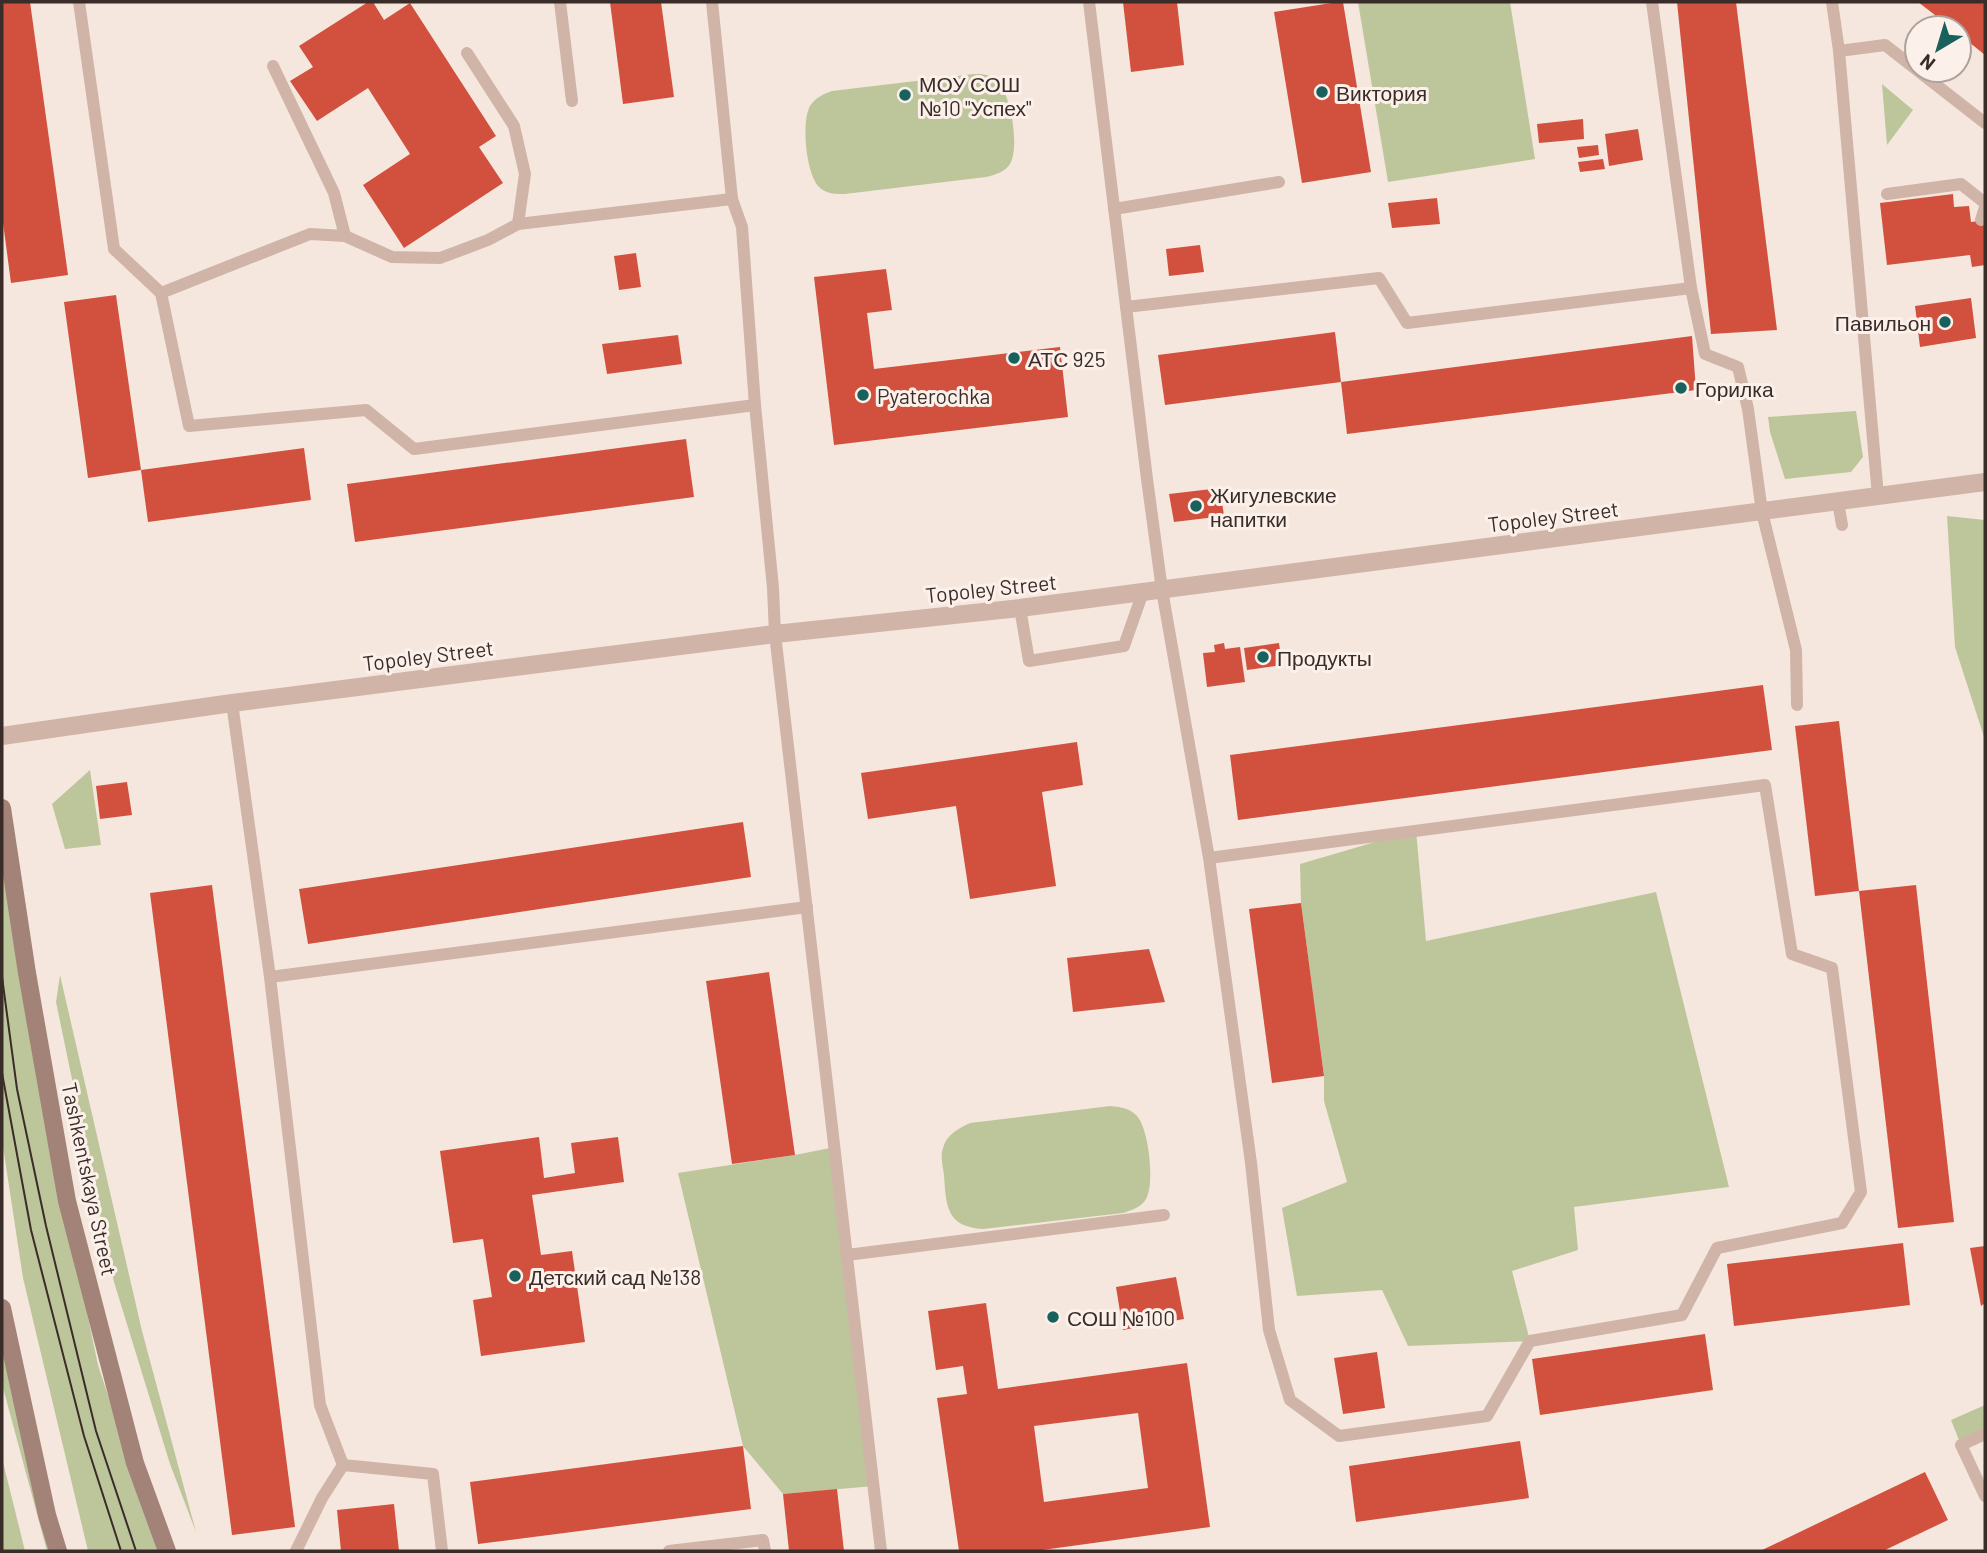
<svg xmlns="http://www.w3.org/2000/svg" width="1987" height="1553" viewBox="0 0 1987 1553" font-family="Barlow,sans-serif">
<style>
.green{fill:#bdc69b}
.building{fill:#d2503e;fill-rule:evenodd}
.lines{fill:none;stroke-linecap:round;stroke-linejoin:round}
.service{stroke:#cfb4a7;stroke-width:12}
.minor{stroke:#cfb4a7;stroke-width:18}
.secondary{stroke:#a38278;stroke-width:18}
.tram{stroke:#3a2c28;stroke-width:2}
.poi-dot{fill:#19615d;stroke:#fcf1ea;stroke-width:2.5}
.labels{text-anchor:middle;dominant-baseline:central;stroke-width:6;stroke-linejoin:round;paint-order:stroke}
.poi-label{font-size:21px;fill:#3a2c28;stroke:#fcf1ea;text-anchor:start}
.street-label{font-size:21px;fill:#3a2c28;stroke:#fcf1ea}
</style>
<rect width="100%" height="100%" fill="#f5e7dd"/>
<g class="green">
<polygon points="1358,2 1510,2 1535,159 1388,182"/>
<path d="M974 74C982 74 989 74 995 79 1011 90 1020 147 1010 164 1005 172 995 175 986 177L845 194C835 194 826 194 819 187 806 174 801 122 810 106 815 98 823 94 832 91Z"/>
<polygon points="1882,84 1913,110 1887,145"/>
<polygon points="1856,411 1863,457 1851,472 1785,479 1770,432 1768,417"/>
<polygon points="1947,516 1985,520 1985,740 1955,647"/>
<polygon points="90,770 101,845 65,849 52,804"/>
<polygon points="2,808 42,1100 98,1365 159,1551 88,1551 23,1278 2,1140"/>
<polygon points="1416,830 1426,941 1656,892 1729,1187 1574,1207 1578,1250 1512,1271 1530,1341 1408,1346 1382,1290 1297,1296 1282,1208 1347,1182 1324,1101 1324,1076 1301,903 1300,864"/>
<polygon points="60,975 142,1331 196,1532 170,1464 114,1282 56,1002"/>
<path d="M1110 1106C1120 1107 1129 1108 1136 1115 1149 1127 1155 1184 1146 1199 1141 1208 1131 1210 1123 1213L983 1229C946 1227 946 1205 944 1175 943 1167 940 1156 943 1148 946 1135 959 1128 970 1123Z"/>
<polygon points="835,1147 874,1486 783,1494 743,1446 678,1173 795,1155"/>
<polygon points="2,1329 58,1551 47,1551 2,1384"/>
<polygon points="1985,1405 1985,1434 1961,1445 1951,1420"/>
<polygon points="2,1458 25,1551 2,1551"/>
</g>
<g class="building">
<polygon points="2,2 30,2 68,275 11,283 2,215"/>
<polygon points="368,2 373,2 384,20 410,3 496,136 479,147 503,183 404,248 363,185 410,154 368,88 317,121 290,81 313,67 299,46"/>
<polygon points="610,2 661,2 674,97 623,104"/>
<polygon points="1123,2 1177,2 1184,65 1131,72"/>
<polygon points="1338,2 1343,2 1371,172 1302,183 1274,12"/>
<polygon points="1677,2 1736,2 1777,330 1711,334"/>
<polygon points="1918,2 1985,2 1985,55 1959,34 1959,28 1952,28"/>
<polygon points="1583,119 1584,139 1539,143 1537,124"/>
<polygon points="1638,129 1643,160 1609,166 1605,134"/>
<polygon points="1598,145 1599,155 1579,158 1577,147"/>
<polygon points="1603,159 1605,169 1580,172 1578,162"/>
<polygon points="1953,194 1954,207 1969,206 1971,222 1985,220 1985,265 1972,267 1970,255 1887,265 1880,203"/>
<polygon points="1437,198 1440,224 1392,228 1388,203"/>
<polygon points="1200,245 1204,272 1169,276 1166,249"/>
<polygon points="636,253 641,287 619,290 614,256"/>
<polygon points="886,269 892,310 867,313 874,369 1060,347 1068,417 834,445 814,277"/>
<polygon points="116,295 141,470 304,448 311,500 148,522 141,470 88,478 64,302"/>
<polygon points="1971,298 1976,338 1920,347 1915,306"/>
<polygon points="1335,332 1341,382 1165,405 1158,355"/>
<polygon points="678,335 682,364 607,374 602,344"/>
<polygon points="1692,336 1696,390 1347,434 1341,382"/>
<polygon points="686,439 694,497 355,542 347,484"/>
<polygon points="1220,488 1224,516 1174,522 1169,494"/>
<polygon points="1224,643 1225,649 1240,647 1245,682 1207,687 1203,653 1215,652 1214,645"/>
<polygon points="1279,643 1282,665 1247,670 1244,648"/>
<polygon points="1763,685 1772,750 1238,820 1230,755"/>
<polygon points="1839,721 1859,891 1815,896 1795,726"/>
<polygon points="1077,742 1083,785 1042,792 1056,886 970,899 956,806 868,819 861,773"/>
<polygon points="127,782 132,815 100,819 96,786"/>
<polygon points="743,822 751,877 308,944 299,889"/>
<polygon points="212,885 295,1527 232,1535 150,893"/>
<polygon points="1916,885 1954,1222 1898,1228 1859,891"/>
<polygon points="1301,903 1324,1076 1272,1083 1249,909"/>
<polygon points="1149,949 1165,1002 1073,1012 1067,958"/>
<polygon points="769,972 795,1155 732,1164 706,981"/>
<polygon points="539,1137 544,1178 575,1173 571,1143 618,1137 624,1182 532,1195 541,1255 572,1251 585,1342 481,1356 473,1300 492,1297 483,1239 453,1243 440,1151"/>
<polygon points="1903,1243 1910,1305 1734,1326 1727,1264"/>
<polygon points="1985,1246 1985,1303 1981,1306 1970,1248"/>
<polygon points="1176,1277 1184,1319 1123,1330 1116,1287"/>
<path d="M986 1303 998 1389 1187 1363 1210 1527 1035 1551H959L937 1398 967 1394 963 1366 936 1370 928 1311ZM1138 1413 1148 1488 1044 1502 1034 1426Z"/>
<polygon points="1705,1334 1713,1390 1540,1415 1532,1359"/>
<polygon points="1377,1352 1385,1408 1343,1414 1334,1358"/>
<polygon points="1520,1441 1529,1498 1356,1522 1349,1466"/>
<polygon points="743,1446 751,1509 478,1544 470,1482"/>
<polygon points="1925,1472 1948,1520 1883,1551 1760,1551"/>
<polygon points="837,1489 844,1551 789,1551 783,1494"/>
<polygon points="394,1504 399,1551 341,1551 337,1510"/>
</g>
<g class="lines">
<g class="service">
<polyline points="79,2 114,249 161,293 189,426 366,410 414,449 755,405"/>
<polyline points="560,2 572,101"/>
<polyline points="712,2 732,199 742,227 755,405 773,588 775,634 881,1551"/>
<polyline points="1089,2 1147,479 1162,590 1209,858 1251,1163 1269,1330 1290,1400 1339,1436 1487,1416 1530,1341 1682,1315 1717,1248 1842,1223 1861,1192 1832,968 1792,954 1765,785 1209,858"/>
<polyline points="1832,2 1839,51 1878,496"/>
<polyline points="1839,51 1885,45 1985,123"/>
<polyline points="467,53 514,126 525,174 518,224"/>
<polyline points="273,66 334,193 345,236"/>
<polyline points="1887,194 1961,184 1985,203"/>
<polyline points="1114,209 1279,182"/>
<polyline points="1981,220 1985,207"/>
<polyline points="1691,288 1705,354 1738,367 1748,409 1762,512 1796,650 1797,705"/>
<polyline points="161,293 310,234 345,236 392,257 440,258 488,240 518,224 732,199"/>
<polyline points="1126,307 1379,278 1407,323 1691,288 1652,2"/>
<polyline points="1838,502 1842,525"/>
<polyline points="1020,608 1029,661 1124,646 1143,592"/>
<polyline points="232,703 270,977 320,1405 343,1465 433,1474 442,1551"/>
<polyline points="270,977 807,907"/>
<polyline points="847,1255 1164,1215"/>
<polyline points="1985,1434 1961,1445 1985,1496"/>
<polyline points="296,1551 322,1498 343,1465"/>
<polyline points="669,1551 763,1540 765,1551"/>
</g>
<polyline class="minor" points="2,736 232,703 775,634 1020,608 1985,482"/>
<g class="secondary">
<polyline points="2,808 27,973 67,1201 135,1463 167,1551"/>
<polyline points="2,1308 47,1515 58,1551"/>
</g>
<g class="tram">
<polyline points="2,977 17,1089 46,1226 96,1431 136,1551"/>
<polyline points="2,1073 31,1230 84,1436 121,1551"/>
</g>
</g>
<g class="poi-dot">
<circle cx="1322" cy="92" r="7"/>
<circle cx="905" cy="95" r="7"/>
<circle cx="1945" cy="322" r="7"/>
<circle cx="1014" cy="358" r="7"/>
<circle cx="1681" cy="388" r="7"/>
<circle cx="863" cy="395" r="7"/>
<circle cx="1196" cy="506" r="7"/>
<circle cx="1263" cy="657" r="7"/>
<circle cx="515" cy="1276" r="7"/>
<circle cx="1053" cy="1317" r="7"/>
</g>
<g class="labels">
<g class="poi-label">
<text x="919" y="83">МОУ СОШ<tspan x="919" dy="24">№10 "Успех"</tspan></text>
<text x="1336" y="92">Виктория</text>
<text x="1931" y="322" text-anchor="end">Павильон</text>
<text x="1028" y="358">АТС 925</text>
<text x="1695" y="388">Горилка</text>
<text x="877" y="395">Pyaterochka</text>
<text x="1210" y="494">Жигулевские<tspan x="1210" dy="24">напитки</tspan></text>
<text x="1277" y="657">Продукты</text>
<text x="529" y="1276">Детский сад №138</text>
<text x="1067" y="1317">СОШ №100</text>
</g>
<g class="street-label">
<text transform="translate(1553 516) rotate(-7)">Topoley Street</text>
<text transform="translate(991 588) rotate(-6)">Topoley Street</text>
<text transform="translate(428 655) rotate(-7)">Topoley Street</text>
<text transform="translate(90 1179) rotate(78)">Tashkentskaya Street</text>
</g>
</g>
<rect width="1987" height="1553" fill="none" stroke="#3a2c28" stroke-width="7"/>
<g transform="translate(1938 49) rotate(218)"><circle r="33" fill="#fcf1ea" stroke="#aea29c" stroke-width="2"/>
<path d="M0-5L12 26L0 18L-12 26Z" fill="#19615d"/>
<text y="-10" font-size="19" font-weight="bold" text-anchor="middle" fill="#3a2c28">N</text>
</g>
</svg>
